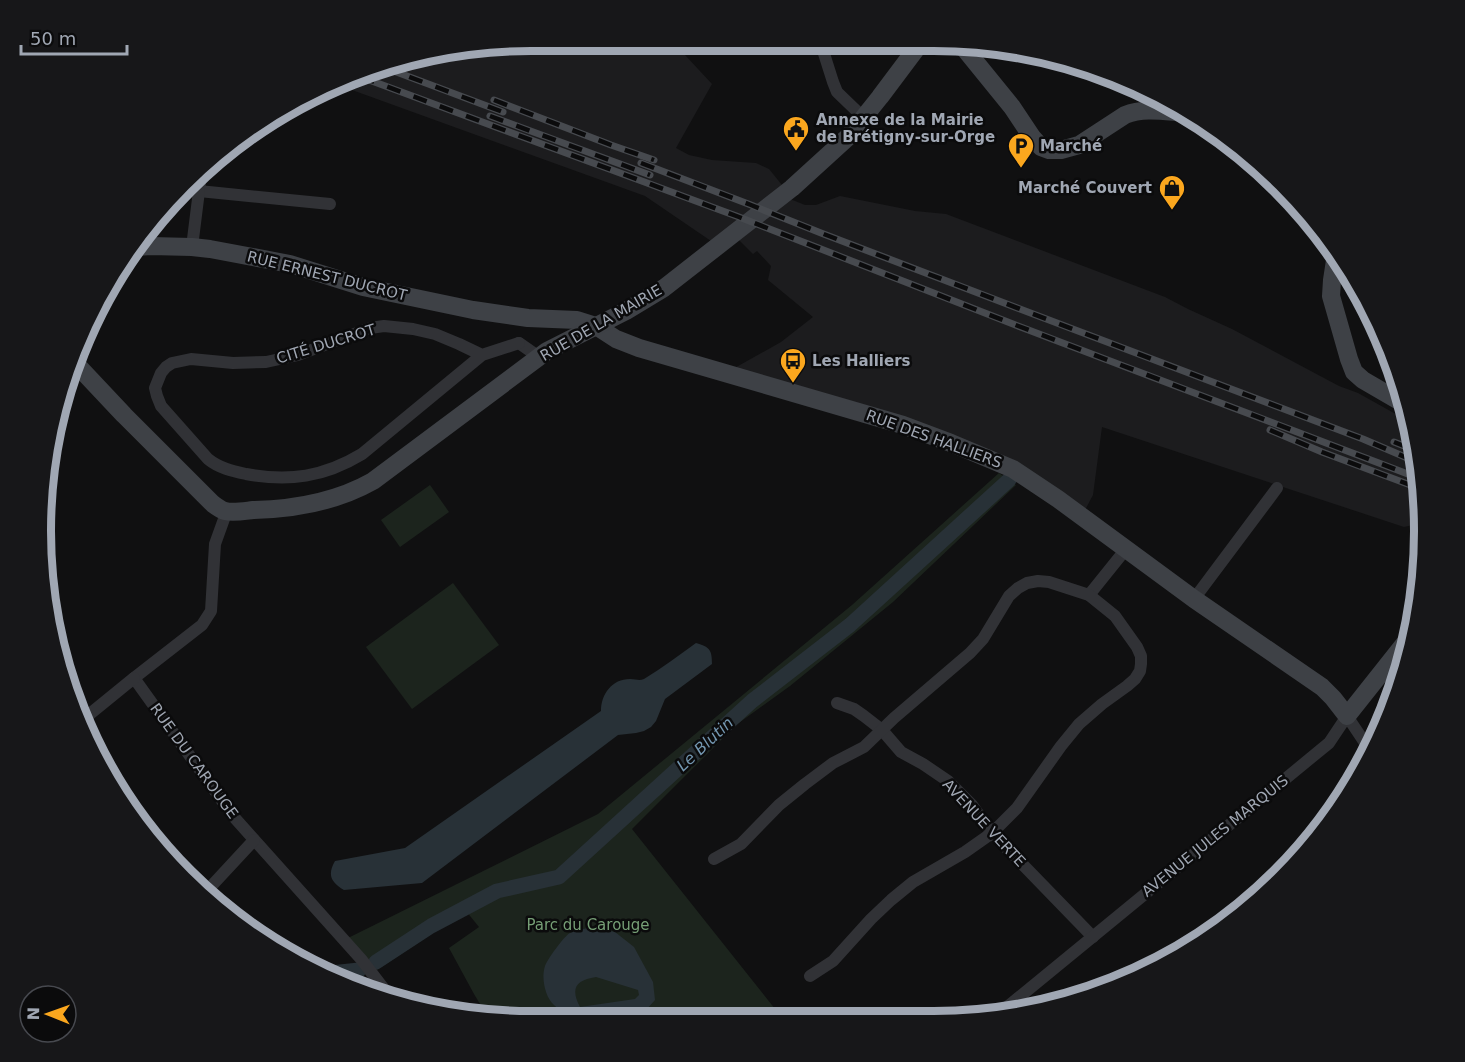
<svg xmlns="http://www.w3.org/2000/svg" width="1465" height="1062" viewBox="0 0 1465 1062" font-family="'DejaVu Sans',sans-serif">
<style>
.built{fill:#1c1c1e}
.green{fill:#1c241d}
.water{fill:#283137;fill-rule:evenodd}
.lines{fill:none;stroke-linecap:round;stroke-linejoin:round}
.canal{stroke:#283137;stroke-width:15}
.street{stroke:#313236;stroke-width:12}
.secondary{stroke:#3e4146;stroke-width:18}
.rail-casing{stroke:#474a4f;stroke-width:7}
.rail{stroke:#0b0b0c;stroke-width:4.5;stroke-dasharray:14;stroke-linecap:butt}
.labels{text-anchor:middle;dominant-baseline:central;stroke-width:5;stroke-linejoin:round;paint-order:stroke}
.poi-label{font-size:15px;font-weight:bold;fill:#a0a7b3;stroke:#0b0b0c;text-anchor:start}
.street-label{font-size:15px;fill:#a0a7b3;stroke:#0b0b0c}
.park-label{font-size:15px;fill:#769f76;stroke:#0b0b0c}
.water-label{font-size:16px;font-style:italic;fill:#7497b1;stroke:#0b0b0c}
.rim{fill:none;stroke:#a0a7b3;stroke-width:8}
</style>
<rect width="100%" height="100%" fill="#101011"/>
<polygon class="built" points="531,41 672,41 712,84 676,148 689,155 712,160 756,163 769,169 782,185 775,193 805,205 816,205 840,196 915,211 946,214 1165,297 1188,309 1232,329 1339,386 1358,393 1410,422 1420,467 1422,523 1404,527 1102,427 1093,495 1085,510 986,451 731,370 781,342 813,317 768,280 771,266 757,251 753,254 739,240 711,241 645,196 341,86 404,57"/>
<g class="green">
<polygon points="999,473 1016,485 893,602 790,686 736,725 632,829 783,1019 499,1020 489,1019 474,994 449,948 479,927 466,911 377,970 348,938 598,814 852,605"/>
<polygon points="430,485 449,512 400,547 381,520"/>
<polygon points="453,583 499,645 412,709 366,647"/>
</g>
<g class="water">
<path d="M696 643C710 647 712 650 712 664L665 699 656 721 651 727 644 731 636 733 618 735 422 883 344 890C331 882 327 875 335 861L405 848 601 711C601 694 612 679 630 679 636 679 639 681 644 679 662 668 679 655 696 643Z"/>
<path d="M592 927 615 932 634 947 653 982 655 1000C652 1003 649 1007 646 1010 626 1023 570 1022 554 1005 545 997 541 978 545 966 547 960 564 936 570 933 576 930 585 929 592 927ZM596 977 638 990 639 995 635 999 580 1007C570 988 576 980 596 977Z"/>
</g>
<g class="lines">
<g class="canal">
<polyline points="376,962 431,926 497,891 559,877 752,701 850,625 1009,480"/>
<polyline points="326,976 331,973 359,970"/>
</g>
<g class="street">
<polyline points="820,41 833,82 837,92 864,118"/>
<polyline points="201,173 199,191 330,204"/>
<polyline points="192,247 199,191"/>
<polyline points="519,343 539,357"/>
<path d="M482 355 459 344 435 334 413 329 384 326 370 328 298 355 266 362 233 363 191 359 172 363 166 367 161 373 155 388 157 396 161 406 208 459C219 468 232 471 246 474 289 482 324 477 362 454L482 355 519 343"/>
<polyline points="224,511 224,519 215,544 211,611 202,625 134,678 233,816 361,959 384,989 389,999"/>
<polyline points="1089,595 1126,549"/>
<polyline points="1194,599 1277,488"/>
<polyline points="837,703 854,709 864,716 882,730 901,752 923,764 948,781 972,805 992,833 1093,937"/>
<polyline points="80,722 134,678"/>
<polyline points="714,859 741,844 779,805 805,784 833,763 864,747 894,718 970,653 983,639 1009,596 1018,588 1027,583 1038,581 1049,582 1089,595 1115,616 1137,647 1141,656 1141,664 1140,671 1135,679 1127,686 1102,704 1079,724 1061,746 1017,808 992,833 965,852 913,882 891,900 871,919 833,961 810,976"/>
<polyline points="204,894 254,840"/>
<polyline points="1017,999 1021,1011"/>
<polyline points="995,1017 1329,743 1347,716 1371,752"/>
</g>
<g class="secondary">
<path d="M960 43 1012 107 1032 137 1041 147 1049 150H1061L1079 145 1125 115C1145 107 1167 112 1187 113"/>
<polyline points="136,247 151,246 192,247 210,249 290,264 363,287 473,310 528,318 577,320 596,326 616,339 639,348 903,425 951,443 1013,469 1058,499 1194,599 1322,687 1333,698 1347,716 1412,634"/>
<polyline points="1336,254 1332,280 1331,296 1349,359 1354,372 1363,380 1406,405"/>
<path d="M76 364 124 415 213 504C217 507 221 510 225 511 233 513 244 511 253 510 296 509 336 502 373 481L547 351 626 311 664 288 792 188 848 137 880 97 922 41"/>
</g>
<g class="rail-casing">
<g id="rail">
<polyline points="383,67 503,112"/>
<polyline points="361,77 739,217 1013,324 1421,479"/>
<polyline points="494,100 611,145 654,160"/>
<polyline points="490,116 650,175"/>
<polyline points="641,163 751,205 821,233 1020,309 1363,439 1419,463"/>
<polyline points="1270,430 1322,452 1421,489"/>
<polyline points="1394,442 1417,451"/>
</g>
</g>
<use href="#rail" class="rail"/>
</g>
<defs>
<g id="civic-pin" transform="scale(1.35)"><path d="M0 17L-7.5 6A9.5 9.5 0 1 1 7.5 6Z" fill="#fba71e" stroke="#0b0b0c"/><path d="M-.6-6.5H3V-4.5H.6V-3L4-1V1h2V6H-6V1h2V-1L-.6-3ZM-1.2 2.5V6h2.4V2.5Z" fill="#111"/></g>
<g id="parking-pin" transform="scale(1.35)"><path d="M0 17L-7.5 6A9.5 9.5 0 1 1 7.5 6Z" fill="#fba71e" stroke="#0b0b0c"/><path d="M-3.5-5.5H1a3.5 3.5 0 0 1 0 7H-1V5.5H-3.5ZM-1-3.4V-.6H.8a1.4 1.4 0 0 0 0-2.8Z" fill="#111"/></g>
<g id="shop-pin" transform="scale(1.35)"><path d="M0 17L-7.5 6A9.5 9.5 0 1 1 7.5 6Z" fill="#fba71e" stroke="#0b0b0c"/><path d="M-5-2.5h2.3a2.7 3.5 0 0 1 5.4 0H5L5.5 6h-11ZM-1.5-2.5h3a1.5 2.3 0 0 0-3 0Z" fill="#111"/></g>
<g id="bus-pin" transform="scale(1.35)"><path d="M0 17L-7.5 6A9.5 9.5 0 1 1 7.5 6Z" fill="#fba71e" stroke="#0b0b0c"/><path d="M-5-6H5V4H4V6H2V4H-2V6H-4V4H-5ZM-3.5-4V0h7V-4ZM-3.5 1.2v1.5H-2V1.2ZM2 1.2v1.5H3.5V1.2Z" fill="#111"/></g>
</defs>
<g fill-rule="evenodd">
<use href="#civic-pin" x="796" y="129"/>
<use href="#parking-pin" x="1021" y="146"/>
<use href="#shop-pin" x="1172" y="188"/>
<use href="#bus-pin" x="793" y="361"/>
</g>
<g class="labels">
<g class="poi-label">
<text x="816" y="120">Annexe de la Mairie<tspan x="816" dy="17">de Brétigny-sur-Orge</tspan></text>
<text x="1040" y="146">Marché</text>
<text x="1152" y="188" text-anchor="end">Marché Couvert</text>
<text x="812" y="361">Les Halliers</text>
</g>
<g class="street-label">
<text transform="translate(327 276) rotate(14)">RUE ERNEST DUCROT</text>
<text transform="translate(601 323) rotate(-30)">RUE DE LA MAIRIE</text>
<text transform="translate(326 344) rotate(-17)">CITÉ DUCROT</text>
<text transform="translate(934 439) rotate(20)">RUE DES HALLIERS</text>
<text transform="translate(194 761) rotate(54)">RUE DU CAROUGE</text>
<text transform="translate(984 823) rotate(47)">AVENUE VERTE</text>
<text transform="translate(1215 836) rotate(-39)">AVENUE JULES MARQUIS</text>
</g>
<g class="park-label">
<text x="588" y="925">Parc du Carouge</text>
</g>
<g class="water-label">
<text transform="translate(705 744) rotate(-43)">Le Blutin</text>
</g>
</g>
<path d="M0 0H1465V1062H0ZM531 51H934A480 480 0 0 1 1414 531V531A480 480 0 0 1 934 1011H531A480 480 0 0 1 51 531V531A480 480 0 0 1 531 51Z" fill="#171719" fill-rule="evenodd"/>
<path class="rim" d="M531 51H934A480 480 0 0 1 1414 531V531A480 480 0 0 1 934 1011H531A480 480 0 0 1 51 531V531A480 480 0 0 1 531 51Z"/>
<g transform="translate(48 1014) rotate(271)"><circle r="28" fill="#0b0b0c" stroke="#47494f" stroke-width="1.5"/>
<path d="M0-4.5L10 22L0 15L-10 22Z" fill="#fba71e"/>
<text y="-9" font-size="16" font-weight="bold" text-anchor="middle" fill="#a0a7b3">N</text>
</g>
<path d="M21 45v9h106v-9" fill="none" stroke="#a0a7b3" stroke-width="3"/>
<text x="30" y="45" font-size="18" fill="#a0a7b3" stroke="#0b0b0c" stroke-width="4.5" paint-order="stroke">50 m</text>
</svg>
